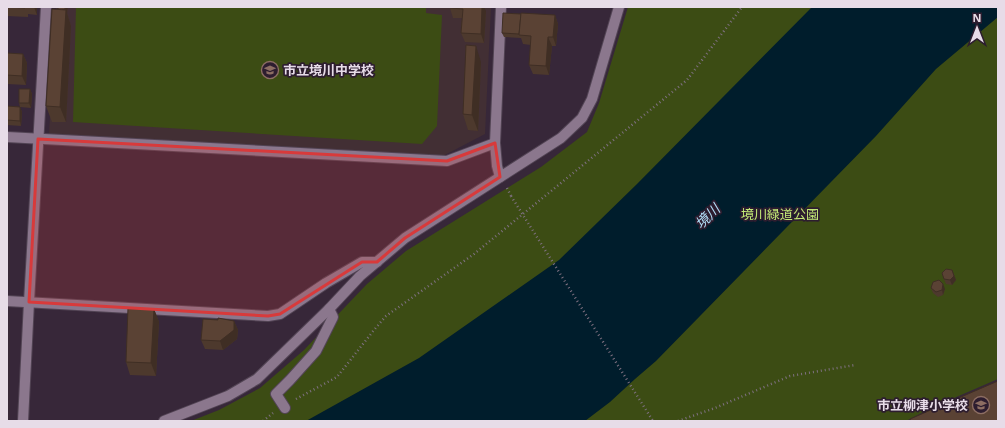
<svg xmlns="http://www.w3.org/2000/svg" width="1005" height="428" viewBox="0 0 1005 428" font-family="'Noto Sans','Noto Sans JP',sans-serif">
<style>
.education{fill:#422f34}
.green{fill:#3c4c14}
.water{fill:#001d2c}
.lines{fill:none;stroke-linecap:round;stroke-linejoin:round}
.street-casing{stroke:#524454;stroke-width:12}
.path{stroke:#7f7181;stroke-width:2.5;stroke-dasharray:1 3;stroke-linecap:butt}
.street{stroke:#8b778d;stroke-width:10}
.path-bridge{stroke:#7f7181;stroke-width:2.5;stroke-dasharray:1 3;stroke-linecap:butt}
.wall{fill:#4d392d}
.shaded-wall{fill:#3f2e24}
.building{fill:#5a4234;stroke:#3f2e24}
.marked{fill:#d83a3b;fill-opacity:0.2;stroke:#d83a3b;stroke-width:3;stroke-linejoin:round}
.labels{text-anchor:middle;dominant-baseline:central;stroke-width:3.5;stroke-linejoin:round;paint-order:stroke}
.poi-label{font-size:13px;font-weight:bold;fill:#e7dce8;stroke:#2d1d2f;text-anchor:start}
.park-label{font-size:13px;fill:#c2e876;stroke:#2d1d2f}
.water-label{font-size:14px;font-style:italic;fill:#b1def8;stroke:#2d1d2f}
</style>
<rect width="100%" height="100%" fill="#372739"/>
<polygon class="education" points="56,7 491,7 485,134 441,157 49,135"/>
<g class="green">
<polygon points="76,7 426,7 426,13 442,15 437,126 422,144 73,122"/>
<polygon points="628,7 998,7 998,379 931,408 906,421 191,421 219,410 260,388 304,350 367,284 406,251 541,167 587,132 599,103"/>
</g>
<polygon class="water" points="812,7 998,7 998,17 936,69 876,136 656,361 635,379 610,402 585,421 306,421 419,358 559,260 637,184"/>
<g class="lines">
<g class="street-casing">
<g id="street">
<polyline points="7,137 447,161 495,143"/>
<polyline points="500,177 497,166 495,143 501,7"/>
<polyline points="7,301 268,316 280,314 326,283 362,262 377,262"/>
<polyline points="285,408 276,394 290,380 316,351 333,317 329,309"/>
<polyline points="23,421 29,302 46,7"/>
<polyline points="164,421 228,396 257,379 329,309 360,276 405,238 561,138 582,118 592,99 619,7"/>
</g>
</g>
<g class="path">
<polyline points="507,188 511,196"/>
<polyline points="296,399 337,377 374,330 386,316 474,254 687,80 742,7"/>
<polyline points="263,421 273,413"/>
<polyline points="678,421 715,408 790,376 855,365"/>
</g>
<use href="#street" class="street"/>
<polyline class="path-bridge" points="511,196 653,421"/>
</g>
<g class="wall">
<polygon points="7,7 37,7 37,15 28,14 28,17 7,16"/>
<polygon points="58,7 68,7 67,13 71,26 66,122 52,122 46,106"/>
<polygon points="450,7 486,11 484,43 465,42 461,33 462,18 453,18 450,8"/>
<polygon points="555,15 558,24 556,46 552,46 549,75 533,74 529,65 531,45 523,44 521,38 504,37 502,33"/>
<polygon points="7,53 23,54 27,63 26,85 7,84"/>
<polygon points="481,62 478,131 468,130 463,114"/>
<polygon points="30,89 32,94 31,108 20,107 22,112 21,126 7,125 7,106 20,107 19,103"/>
<polygon points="952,270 956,280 952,285 946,284 944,279"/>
<polygon points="931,288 945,289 943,295 938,297 933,293"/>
<polygon points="154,309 159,322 156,376 130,375 126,362"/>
<polygon points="218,320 234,321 238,330 237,339 223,350 205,349 201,340"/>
</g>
<g class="shaded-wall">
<polygon points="34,7 37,7 37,15"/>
<polygon points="66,7 68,7 67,13 71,26 66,122 60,107"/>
<polygon points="482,7 484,7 486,11 484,43 481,34"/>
<polygon points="555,15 558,24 556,46 553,37"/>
<polygon points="548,37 552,46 549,75 546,66"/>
<polygon points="476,46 481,62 478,131 472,115"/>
<polygon points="23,54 27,63 26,85 22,76"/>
<polygon points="30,89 32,94 31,108 29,103"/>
<polygon points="20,107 22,112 21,126 20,121"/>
<polygon points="952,270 956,280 952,285 950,280"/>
<polygon points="943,284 945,289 943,295 942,290"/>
<polygon points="154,309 159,322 156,376 151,363"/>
<polygon points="234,321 238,330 237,339 223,350 220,341"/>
</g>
<g class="building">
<polygon points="9,7 25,7 25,8"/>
<polygon points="58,7 66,7 65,9 62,10 66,10 66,11 58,10"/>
<polygon points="450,7 482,7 481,34 461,33 463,9 450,8"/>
<polygon points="52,9 66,10 60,107 46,106"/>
<polygon points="503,13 521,14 519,34 502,33"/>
<polygon points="521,13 555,15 553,37 548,37 546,66 529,65 531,36 519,35"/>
<polygon points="466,45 476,46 472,115 463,114"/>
<polygon points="7,53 23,54 22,76 7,75"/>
<polygon points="19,89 30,89 29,103 19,103"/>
<polygon points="7,106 20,107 20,121 7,120"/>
<polygon points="946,269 952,270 954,276 950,280 944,279 942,273"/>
<polygon points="939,280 943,284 942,290 936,292 931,288 933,282"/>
<polygon points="128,308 154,309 151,363 126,362"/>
<polygon points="218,318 234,321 234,330 220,341 201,340 203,319 218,320"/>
<polygon points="998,381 998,421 911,421 910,419"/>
</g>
<path class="marked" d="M38 139 447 161 495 143 500 177 405 238 377 262H362L280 314 268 316 29 302Z"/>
<defs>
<g id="school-ring" transform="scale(0.9)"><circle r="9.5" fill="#2d1d2f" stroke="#8d6e63" stroke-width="1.5"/><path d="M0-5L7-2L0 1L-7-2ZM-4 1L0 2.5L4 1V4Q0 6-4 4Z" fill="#8d6e63"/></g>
</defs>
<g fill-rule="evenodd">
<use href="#school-ring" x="270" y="70"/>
<use href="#school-ring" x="981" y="405"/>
</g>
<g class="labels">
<g class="poi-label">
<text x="283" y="70">市立境川中学校</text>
<text x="968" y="405" text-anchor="end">市立柳津小学校</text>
</g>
<g class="park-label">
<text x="780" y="214">境川緑道公園</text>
</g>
<g class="water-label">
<text transform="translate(707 216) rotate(-45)">境川</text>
</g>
</g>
<rect width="1005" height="428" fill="none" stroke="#e7dce8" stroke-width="16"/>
<g transform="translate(977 28)" stroke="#2d1d2f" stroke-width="3" paint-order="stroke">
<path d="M0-3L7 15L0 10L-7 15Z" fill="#e7dce8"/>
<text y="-6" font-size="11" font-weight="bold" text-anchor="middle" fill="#e7dce8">N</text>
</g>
</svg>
